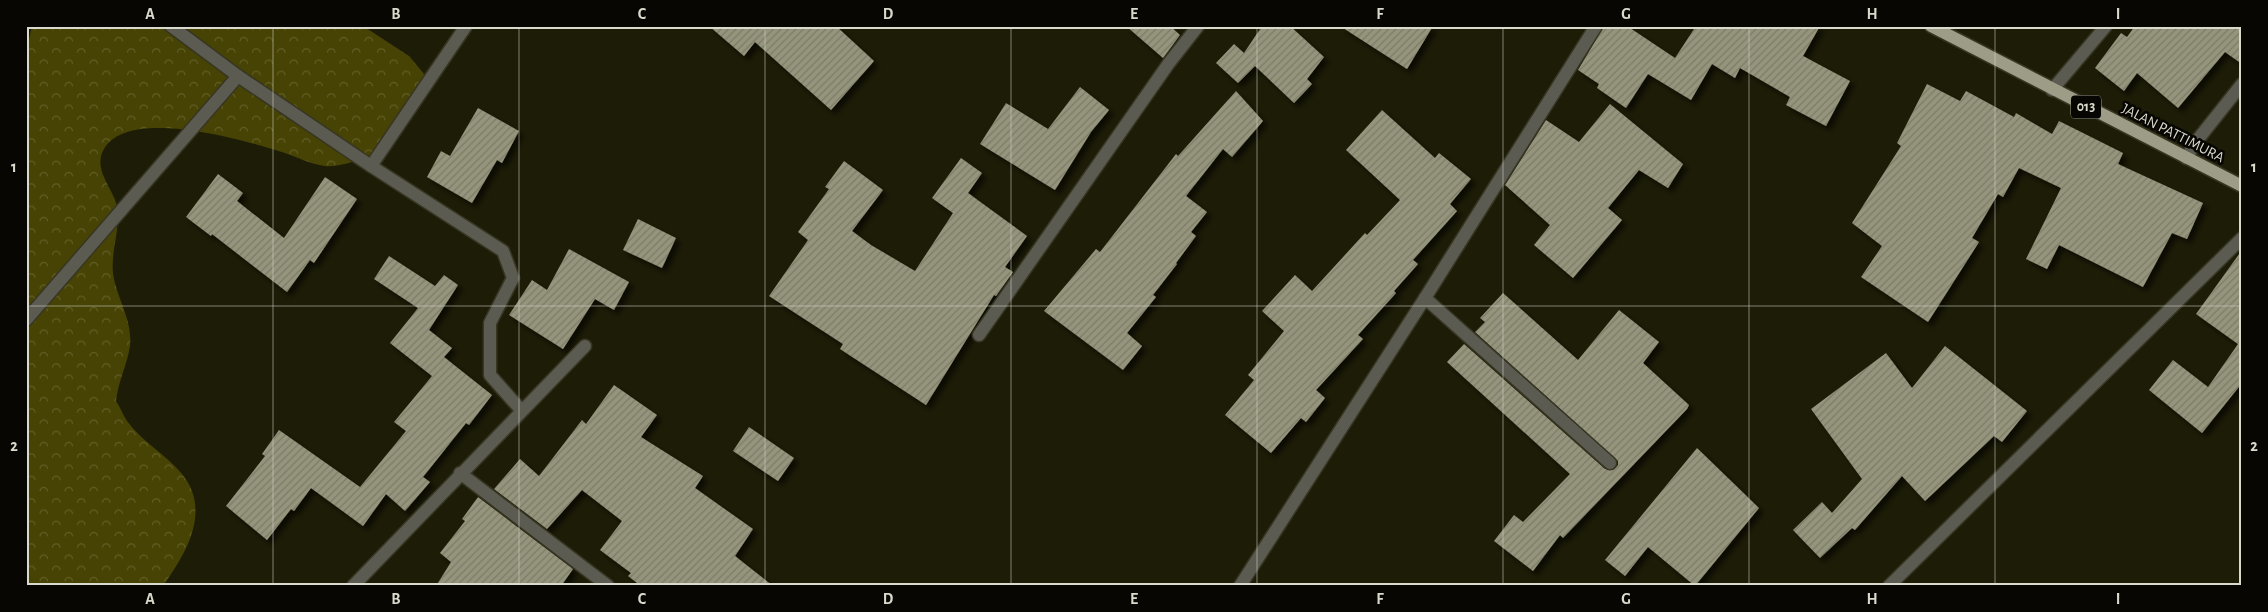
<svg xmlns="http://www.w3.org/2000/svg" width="2268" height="612" viewBox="0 0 2268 612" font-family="'Alegreya Sans',sans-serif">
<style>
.forest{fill:url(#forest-crowns)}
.building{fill:url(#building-hatch);filter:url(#shadow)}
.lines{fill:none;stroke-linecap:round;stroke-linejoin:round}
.street-casing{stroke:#373623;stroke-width:15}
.primary-casing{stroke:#373623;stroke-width:15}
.street{stroke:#5c5b51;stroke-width:12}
.primary{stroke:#9d9d87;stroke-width:12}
.grid{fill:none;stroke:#d9d9cc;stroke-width:1;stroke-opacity:0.55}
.labels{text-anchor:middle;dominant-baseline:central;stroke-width:5;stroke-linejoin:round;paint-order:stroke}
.shield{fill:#070602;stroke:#9a9a8f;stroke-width:1}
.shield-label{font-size:14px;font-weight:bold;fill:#d9d9cc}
.street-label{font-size:15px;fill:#d9d9cc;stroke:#070602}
.neatline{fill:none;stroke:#d9d9cc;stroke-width:2}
.grid-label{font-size:16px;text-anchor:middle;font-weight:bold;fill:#d9d9cc}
</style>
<defs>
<pattern id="forest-crowns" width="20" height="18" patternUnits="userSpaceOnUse" patternTransform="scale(1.25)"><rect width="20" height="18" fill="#474304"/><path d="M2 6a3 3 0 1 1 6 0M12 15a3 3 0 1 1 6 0" fill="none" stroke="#615e27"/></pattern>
<pattern id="building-hatch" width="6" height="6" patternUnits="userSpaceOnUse" patternTransform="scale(1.25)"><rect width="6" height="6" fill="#95947b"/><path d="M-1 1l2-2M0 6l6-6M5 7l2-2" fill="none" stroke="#7c7b68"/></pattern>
<filter id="shadow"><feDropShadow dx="4.5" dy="4.5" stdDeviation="2.5" flood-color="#0009"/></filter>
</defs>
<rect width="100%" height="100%" fill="#1d1c07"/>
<path class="forest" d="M32 26H363L409 56 430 81C422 92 391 144 383 149 371 157 339 168 325 166 310 164 297 157 282 152 244 140 128 106 104 149 91 171 117 191 118 212 119 232 111 253 113 273 116 297 133 320 130 346 127 365 118 382 116 401 120 407 123 415 127 421 142 442 167 455 182 474 212 511 186 553 163 586H26V53Z"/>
<g class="building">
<polygon points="709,26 836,26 874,61 831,110 755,42 744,56"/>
<polygon points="1126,26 1170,26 1180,35 1163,58"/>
<polygon points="1262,26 1290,26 1324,57 1307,79 1312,84 1294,103 1255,66 1238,83 1216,63 1234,44 1244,53"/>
<polygon points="1340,26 1433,26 1407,69"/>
<polygon points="1604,26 1627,26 1675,58 1696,26 1820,26 1803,56 1850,81 1826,126 1786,105 1790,97 1740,68 1735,78 1712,64 1691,100 1648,74 1626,108 1597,88 1599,84 1578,70"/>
<polygon points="2135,26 2242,26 2242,64 2225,52 2178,108 2137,73 2124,91 2095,68 2121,33 2127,37"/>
<polygon points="1927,84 1960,101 1966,91 2014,117 2016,113 2052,134 2059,121 2123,153 2118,164 2203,203 2187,239 2172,233 2143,287 2059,245 2047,269 2026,259 2061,188 2019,168 2003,197 1998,194 1972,238 1979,242 1928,322 1861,277 1882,246 1852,223 1901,146 1897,143"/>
<polygon points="1080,87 1109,110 1091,132 1055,190 980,144 1006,103 1048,129"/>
<polygon points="1236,91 1263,121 1232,157 1223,149 1186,196 1207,212 1191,232 1196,236 1176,263 1177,264 1153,295 1156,297 1127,333 1142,346 1123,370 1044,311 1096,249 1100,252 1176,154 1178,156"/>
<polygon points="1610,104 1683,164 1668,188 1639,170 1608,208 1622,220 1573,278 1534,245 1550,225 1505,185 1546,120 1579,142"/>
<polygon points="478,108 519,131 502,163 497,160 472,203 427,177 441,151 450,156"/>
<polygon points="1382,110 1435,158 1439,153 1471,179 1450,204 1457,211 1413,260 1418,264 1394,291 1396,293 1358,335 1363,339 1316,390 1325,398 1306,422 1301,418 1271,453 1225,415 1254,380 1248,375 1284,331 1262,311 1295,275 1312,291 1365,233 1367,235 1400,200 1346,150"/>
<polygon points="961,158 982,173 968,193 1027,236 1005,267 1013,272 996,296 994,295 926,405 840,349 843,344 769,296 808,240 798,232 829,189 825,187 844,161 883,190 852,231 871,245 915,271 953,213 932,198"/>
<polygon points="218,174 243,193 237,201 284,238 325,177 357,199 314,263 310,260 287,292 212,234 211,236 186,217"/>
<polygon points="638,219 676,238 662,268 623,250"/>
<polygon points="569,249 629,282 614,310 595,299 563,349 509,315 532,280 547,290"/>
<polygon points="2242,250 2242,383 2202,433 2149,390 2173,360 2208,387 2238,344 2196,314"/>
<polygon points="389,256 435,286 444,275 458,285 429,330 452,348 444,357 492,395 469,425 466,423 423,477 430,482 405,511 386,494 363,526 311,488 294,511 291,509 267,540 226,506 265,456 262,454 279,430 360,487 406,431 394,422 432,376 390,343 418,308 374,279"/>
<polygon points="1503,293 1578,360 1619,310 1659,342 1643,363 1689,405 1687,409 1563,538 1560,535 1533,571 1494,541 1514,515 1523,522 1570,474 1447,362 1464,344 1605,469 1613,470 1618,465 1618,461 1475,332 1485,322 1480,318"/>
<polygon points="1945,346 2027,411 2002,442 1994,436 1925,501 1902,476 1855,530 1852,528 1820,558 1793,530 1822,502 1832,513 1862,479 1811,409 1886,353 1912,388"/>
<polygon points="614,385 657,415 641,437 703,476 695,488 753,529 735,556 773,586 641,586 628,576 631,573 600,550 622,521 582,490 547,529 494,489 520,459 539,476 582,420 586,424"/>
<polygon points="749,427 794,458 778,481 733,451"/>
<polygon points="1697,448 1759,508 1695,586 1648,547 1625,576 1605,560"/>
<polygon points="478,497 573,569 561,586 436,586 451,562 440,553 465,521 462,519"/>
</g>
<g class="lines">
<g class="street-casing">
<g id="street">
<polyline points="171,26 238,76 371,166 503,251 513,278 490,323 490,375 521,410"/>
<polyline points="2052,90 2106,26"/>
<polyline points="2186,158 2199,138 2242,84"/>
<polyline points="371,166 466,26"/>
<polyline points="1425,298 1610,463"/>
<polyline points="26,320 238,76"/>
<polyline points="979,335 1169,63 1198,26"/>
<polyline points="460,473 608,586"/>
<polyline points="353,586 585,346"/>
<polyline points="1240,586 1425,298 1596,26"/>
<polyline points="1889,586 2242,238"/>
</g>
</g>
<g class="primary-casing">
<polyline id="primary" points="1931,26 2242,186"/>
</g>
<use href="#street" class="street"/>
<use href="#primary" class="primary"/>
</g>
<path class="grid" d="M273 26V586M519 26V586M765 26V586M1011 26V586M1257 26V586M1503 26V586M1749 26V586M1995 26V586M26 306H2242"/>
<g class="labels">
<rect class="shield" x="2071" y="95.5" width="30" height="23" rx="4"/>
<g class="shield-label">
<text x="2086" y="107">013</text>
</g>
<g class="street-label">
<text transform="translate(2173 133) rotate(27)">JALAN PATTIMURA</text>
</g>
</g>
<rect width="2268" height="612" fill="none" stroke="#070602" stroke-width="55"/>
<rect x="28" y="28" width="2212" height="556" class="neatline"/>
<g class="grid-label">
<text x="150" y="19">A</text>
<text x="396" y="19">B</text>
<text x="642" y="19">C</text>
<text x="888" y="19">D</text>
<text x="1134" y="19">E</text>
<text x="1380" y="19">F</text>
<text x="1626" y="19">G</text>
<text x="1872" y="19">H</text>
<text x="2118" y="19">I</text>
<text x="14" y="172">1</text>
<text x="2254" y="172">1</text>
<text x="14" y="451">2</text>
<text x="2254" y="451">2</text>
<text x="150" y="604">A</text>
<text x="396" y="604">B</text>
<text x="642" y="604">C</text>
<text x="888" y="604">D</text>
<text x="1134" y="604">E</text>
<text x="1380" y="604">F</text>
<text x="1626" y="604">G</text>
<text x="1872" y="604">H</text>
<text x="2118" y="604">I</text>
</g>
</svg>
